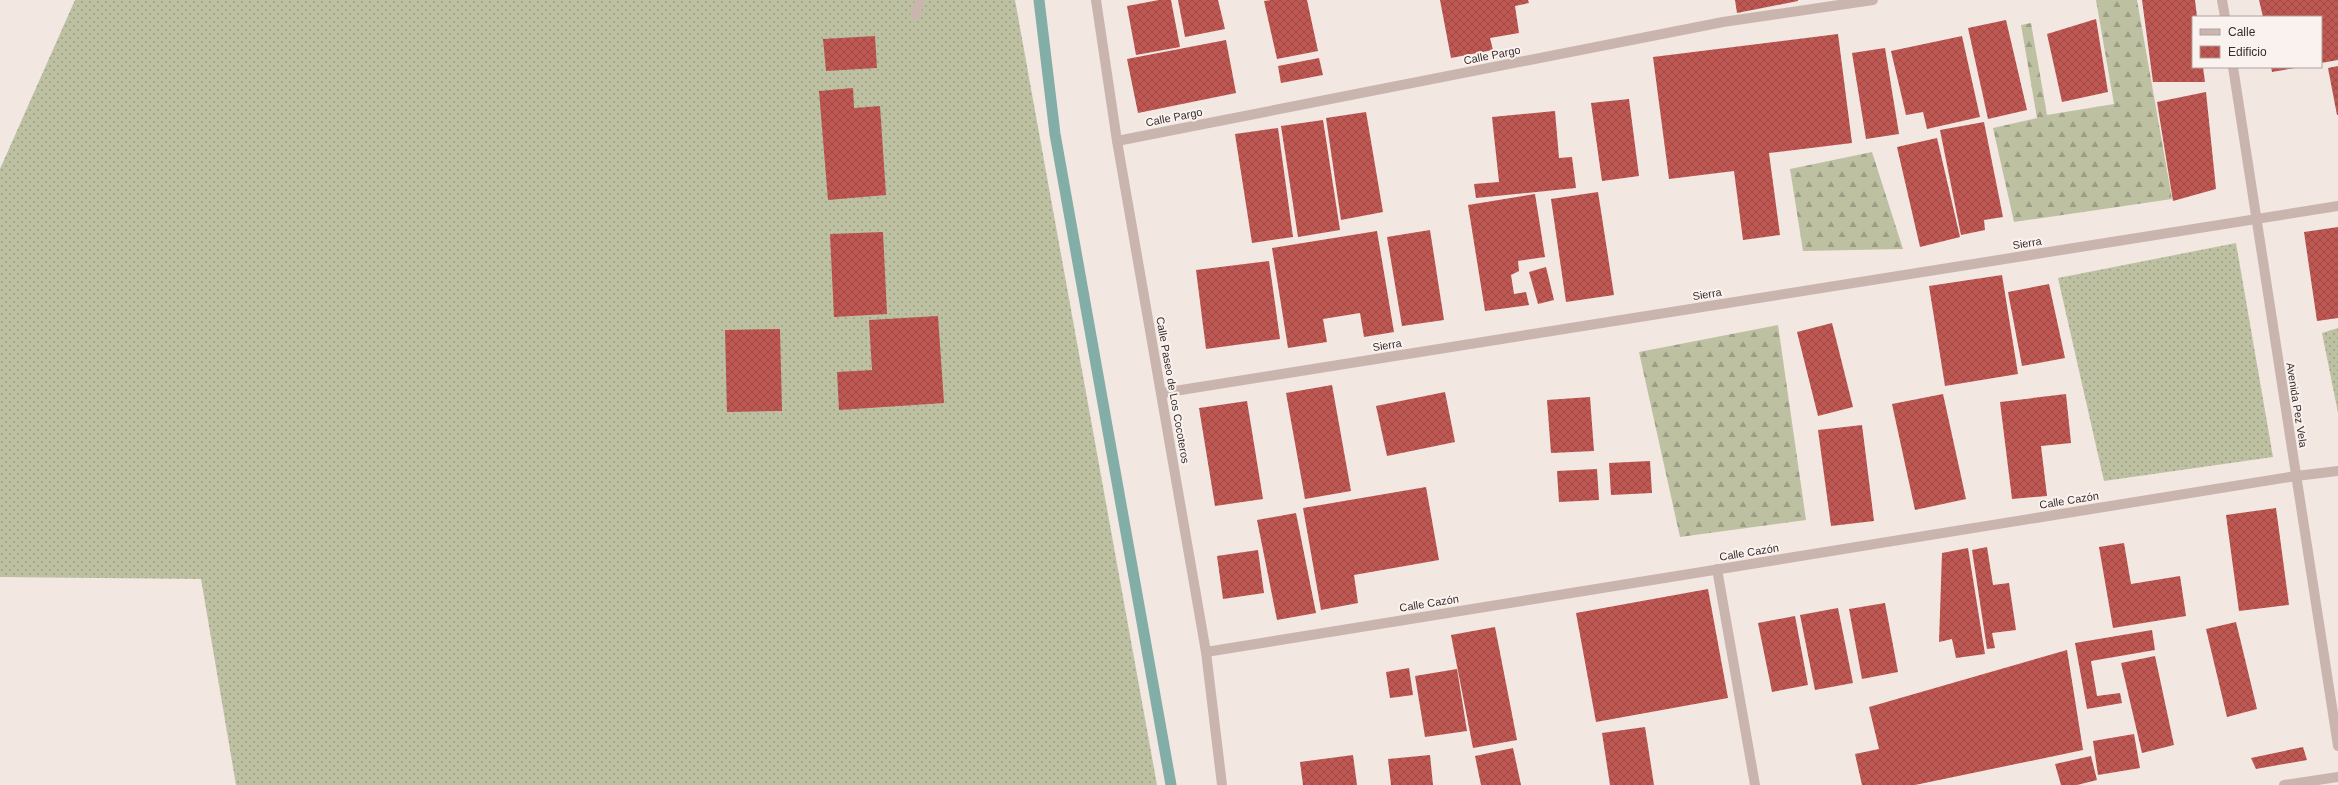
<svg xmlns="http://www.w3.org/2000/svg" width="2338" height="785" viewBox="0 0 2338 785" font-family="Helvetica,sans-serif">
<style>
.grass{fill:url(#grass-dots)}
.forest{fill:url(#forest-firs)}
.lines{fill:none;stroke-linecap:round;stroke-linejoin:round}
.stream{stroke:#82aea7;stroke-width:11}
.building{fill:url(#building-cross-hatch)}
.minor{stroke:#cab5ae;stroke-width:10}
.labels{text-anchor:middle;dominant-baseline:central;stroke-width:4;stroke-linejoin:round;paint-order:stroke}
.street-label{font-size:11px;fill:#392d2c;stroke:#faf2ee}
</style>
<defs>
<pattern id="grass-dots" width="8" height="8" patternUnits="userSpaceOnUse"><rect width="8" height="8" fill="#bdc1a2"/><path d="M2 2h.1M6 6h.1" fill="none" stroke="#9b9d84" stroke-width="1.8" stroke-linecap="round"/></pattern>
<pattern id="forest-firs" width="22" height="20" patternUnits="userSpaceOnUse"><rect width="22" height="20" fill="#bdc1a2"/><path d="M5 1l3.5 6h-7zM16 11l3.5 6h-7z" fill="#9b9d84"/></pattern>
<pattern id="building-cross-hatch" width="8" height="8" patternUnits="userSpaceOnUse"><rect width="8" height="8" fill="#bf5753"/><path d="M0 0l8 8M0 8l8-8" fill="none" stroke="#9c4845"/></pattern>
</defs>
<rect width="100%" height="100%" fill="#f2e7e1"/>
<g class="grass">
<polygon points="75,0 1015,0 1157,785 236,785 201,579 0,577 0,169"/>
<polygon points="2236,243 2273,457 2104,481 2058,278"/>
<polygon points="2338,328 2338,413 2322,333"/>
</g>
<g class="forest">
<polygon points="2096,0 2137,0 2172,199 2014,222 1993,128 2037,118 2021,25 2031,23 2047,115 2114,104"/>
<polygon points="1872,152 1903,249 1803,251 1790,169"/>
<polygon points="1778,325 1806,520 1680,537 1639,352"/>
</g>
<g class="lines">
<polyline class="stream" points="1039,0 1055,134 1171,785"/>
</g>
<g class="building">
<polygon points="1159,0 1171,0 1180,47 1136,55 1127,6"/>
<polygon points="1178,0 1218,0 1225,29 1185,37"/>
<polygon points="1271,0 1307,0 1318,51 1277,59 1264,1"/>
<polygon points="1440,0 1528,0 1529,3 1515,6 1519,33 1490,38 1493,50 1451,58"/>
<polygon points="1735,0 1798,0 1798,1 1737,13"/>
<polygon points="2142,0 2195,0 2197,17 2193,17 2193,67 2203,67 2205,82 2153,82"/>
<polygon points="2259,0 2338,0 2338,60 2321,63 2321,17 2263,17"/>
<polygon points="2096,19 2108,92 2062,102 2047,34"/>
<polygon points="2006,20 2027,110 1988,119 1968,28"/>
<polygon points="1838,34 1852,143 1769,153 1780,235 1743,240 1734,171 1669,179 1653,57"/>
<polygon points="875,36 877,68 826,71 823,39"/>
<polygon points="1962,36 1980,117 1927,129 1923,112 1906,115 1891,51"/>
<polygon points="1226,40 1236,93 1138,113 1127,59"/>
<polygon points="1885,48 1899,134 1866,139 1852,53"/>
<polygon points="1319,58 1323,75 1281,83 1278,66"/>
<polygon points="2338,66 2338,115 2337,115 2328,68"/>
<polygon points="2271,67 2295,67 2295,68 2272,72"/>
<polygon points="853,88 854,108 880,106 886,195 828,200 819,91"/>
<polygon points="2206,92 2216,189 2173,201 2157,102"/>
<polygon points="1629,99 1639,176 1602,181 1591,103"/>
<polygon points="1555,111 1559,158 1572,157 1576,188 1476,198 1474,184 1499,182 1492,117"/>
<polygon points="1366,112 1383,212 1341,220 1326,118"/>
<polygon points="1323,120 1340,230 1298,237 1281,126"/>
<polygon points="1984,122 2003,217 1984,220 1985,230 1961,235 1940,130"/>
<polygon points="1278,128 1293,237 1252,243 1235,134"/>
<polygon points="1937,138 1960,237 1920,247 1897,147"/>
<polygon points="1598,192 1614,295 1566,302 1551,199"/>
<polygon points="1535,194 1545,257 1518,261 1519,271 1511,275 1514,294 1526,292 1529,305 1485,311 1468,205"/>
<polygon points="2338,227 2338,318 2317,321 2304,232"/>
<polygon points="1430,230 1444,320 1402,326 1387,237"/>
<polygon points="1377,231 1394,332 1364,337 1360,313 1323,319 1327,342 1288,348 1272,248"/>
<polygon points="883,232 887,314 834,317 830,234"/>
<polygon points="1269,261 1280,339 1206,349 1196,270"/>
<polygon points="1546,267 1554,300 1538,304 1529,272"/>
<polygon points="2002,275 2018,374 1945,386 1929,286"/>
<polygon points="2049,284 2065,358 2022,366 2008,292"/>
<polygon points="938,316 944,403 839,410 837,372 872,370 869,320"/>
<polygon points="1832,323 1853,407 1818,416 1797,332"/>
<polygon points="780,329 782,411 727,412 725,330"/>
<polygon points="1332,385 1351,491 1305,499 1286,393"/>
<polygon points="1445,392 1455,442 1387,456 1376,406"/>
<polygon points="1943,394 1966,499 1915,510 1892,404"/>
<polygon points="2066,394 2071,443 2041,446 2047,496 2012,499 2000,402"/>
<polygon points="1590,397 1594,451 1551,453 1547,400"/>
<polygon points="1247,401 1263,499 1215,506 1199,408"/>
<polygon points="1862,425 1874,521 1831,526 1818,430"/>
<polygon points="1650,461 1652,493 1611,495 1609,463"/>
<polygon points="1597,469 1599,500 1559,502 1557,471"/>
<polygon points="1426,487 1439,560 1354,575 1358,603 1321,610 1303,508"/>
<polygon points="2276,508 2289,605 2239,611 2226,515"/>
<polygon points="1296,513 1316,613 1277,620 1257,520"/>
<polygon points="2124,543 2131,584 2180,576 2186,616 2113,628 2099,547"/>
<polygon points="1987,547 1993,585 2009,583 2016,630 1992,633 1995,648 1987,649 1972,550"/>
<polygon points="1968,548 1985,654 1956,658 1952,639 1939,642 1942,553"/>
<polygon points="1258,550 1264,593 1223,599 1217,556"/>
<polygon points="1708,589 1728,698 1596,722 1576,613"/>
<polygon points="1885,603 1898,672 1862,679 1849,609"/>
<polygon points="1838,608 1853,683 1815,690 1800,615"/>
<polygon points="1795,616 1808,685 1772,692 1758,623"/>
<polygon points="2236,622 2257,709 2227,717 2206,629"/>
<polygon points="1495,627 1517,740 1473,748 1451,635"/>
<polygon points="2152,630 2155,650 2091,661 2097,696 2120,693 2122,703 2087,709 2075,643"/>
<polygon points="2067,650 2083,750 1915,785 1862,785 1855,754 1879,749 1869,707"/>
<polygon points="2155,656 2174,745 2142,753 2121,663"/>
<polygon points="1409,668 1413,695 1390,698 1386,672"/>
<polygon points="1457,669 1467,731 1425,737 1415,676"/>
<polygon points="1645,727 1654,785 1610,785 1602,733"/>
<polygon points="2134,734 2140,768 2098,775 2093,741"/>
<polygon points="2303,747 2307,760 2256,769 2251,758"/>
<polygon points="1513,748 1521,785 1481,785 1475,756"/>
<polygon points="1353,755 1357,785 1303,785 1300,762"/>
<polygon points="1430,755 1433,785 1391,785 1388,759"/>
<polygon points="2091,756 2097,780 2077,785 2061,785 2055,764"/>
</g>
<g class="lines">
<g class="minor">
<polyline points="1096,0 1117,141 1206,652 1222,785"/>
<polyline points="2222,0 2225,17"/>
<polyline points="915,15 920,0"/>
<polyline points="2233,67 2338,746"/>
<polyline points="1117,141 1723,22 1873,0"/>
<polyline points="1162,393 2338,206"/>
<polyline points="1717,569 1755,785"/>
<polyline points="1206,652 2296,476 2338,471"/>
<polyline points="2284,785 2338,777"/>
</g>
</g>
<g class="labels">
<g class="street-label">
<text transform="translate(1492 55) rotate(-11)">Calle Pargo</text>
<text transform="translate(1174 117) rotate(-11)">Calle Pargo</text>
<text transform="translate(2027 243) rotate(-9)">Sierra</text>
<text transform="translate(1707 294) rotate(-9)">Sierra</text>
<text transform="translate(1387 345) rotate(-9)">Sierra</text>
<text transform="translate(1173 390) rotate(80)">Calle Paseo de Los Cocoteros</text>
<text transform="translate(2297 405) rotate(81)">Avenida Pez Vela</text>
<text transform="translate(2069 500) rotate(-9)">Calle Cazón</text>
<text transform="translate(1749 552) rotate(-9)">Calle Cazón</text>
<text transform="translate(1429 603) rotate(-9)">Calle Cazón</text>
</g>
</g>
<rect x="2192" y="16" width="130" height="52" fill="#faf2ee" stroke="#ada3a0"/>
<rect x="2200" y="29" width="20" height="6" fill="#cab5ae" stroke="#ada3a0"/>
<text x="2228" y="36" font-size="12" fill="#392d2c">Calle</text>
<rect x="2200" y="46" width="20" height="12" fill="url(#building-cross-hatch)" stroke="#ada3a0"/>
<text x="2228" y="56" font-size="12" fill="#392d2c">Edificio</text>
</svg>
